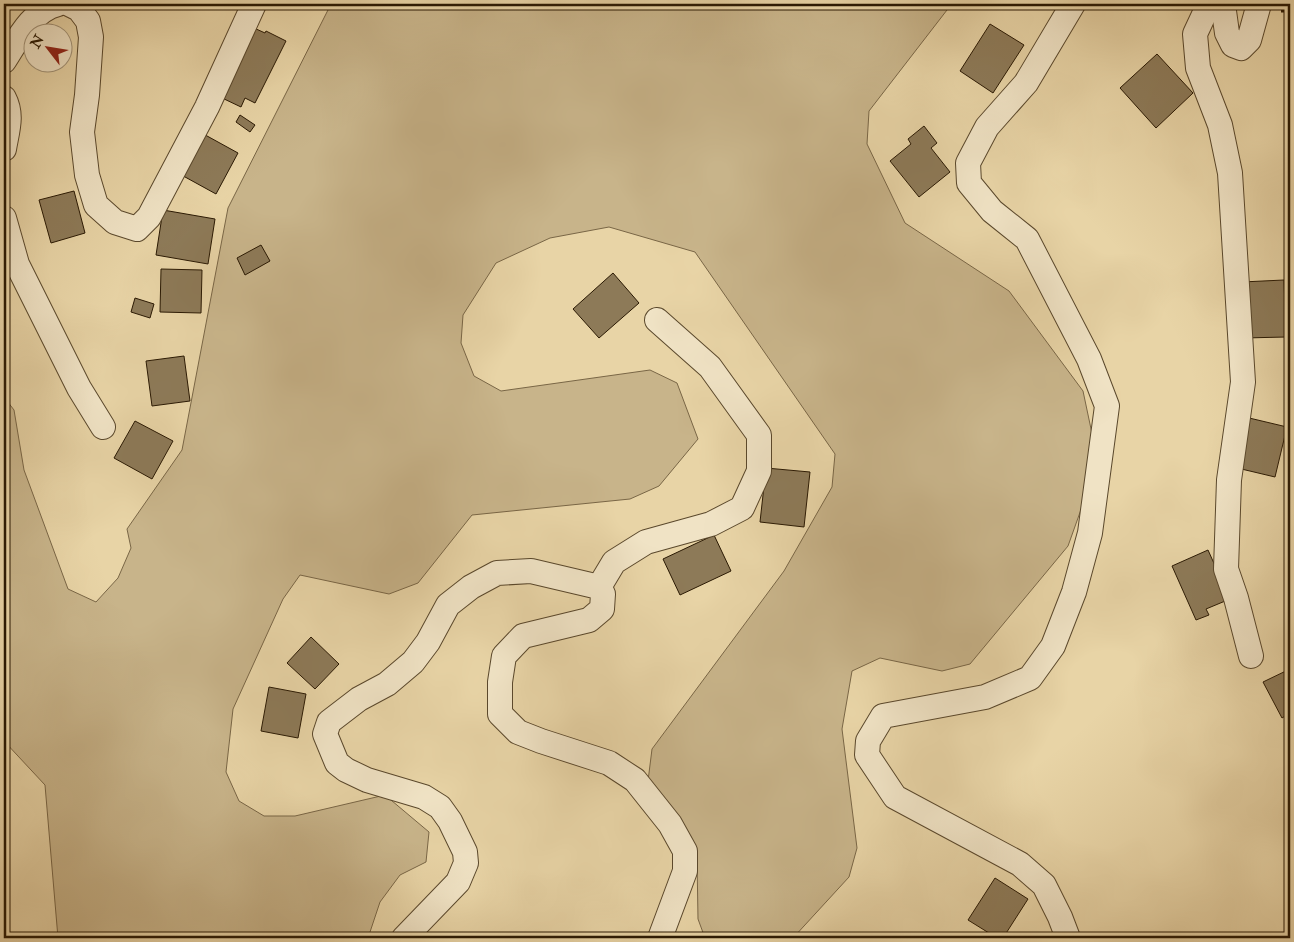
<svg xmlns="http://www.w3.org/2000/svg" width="1294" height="942" viewBox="0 0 1294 942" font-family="'IM FELL Double Pica',serif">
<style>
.green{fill:#c8b48a;stroke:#796646}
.building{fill:#8d7a58;stroke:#2a1903}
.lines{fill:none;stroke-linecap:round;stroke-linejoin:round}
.minor-casing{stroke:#5a482c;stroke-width:26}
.path{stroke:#2a1903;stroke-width:3;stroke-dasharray:4 2.5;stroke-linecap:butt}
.minor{stroke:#f0e3c5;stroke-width:24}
</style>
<rect width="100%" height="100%" fill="#e8d4a6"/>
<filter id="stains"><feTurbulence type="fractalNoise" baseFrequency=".004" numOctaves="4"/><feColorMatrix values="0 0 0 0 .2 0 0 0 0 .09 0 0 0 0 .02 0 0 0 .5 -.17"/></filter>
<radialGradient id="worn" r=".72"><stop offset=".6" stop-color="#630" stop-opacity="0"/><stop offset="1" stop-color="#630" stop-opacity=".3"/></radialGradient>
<polygon class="green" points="331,4 950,4 947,10 869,111 867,144 905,223 1009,291 1083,391 1098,462 1068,546 970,664 942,671 880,658 852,671 842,729 857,848 849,877 793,938 705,938 698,919 697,858 648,781 652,749 784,571 832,487 835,454 695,252 609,227 550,238 496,263 463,315 461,343 474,376 501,391 650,370 677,383 698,439 659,486 630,499 472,515 418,583 389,594 300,575 283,599 233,709 226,772 239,801 264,816 295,816 385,795 429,832 426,862 400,875 380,902 368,938 58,938 45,785 4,741 4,397 14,410 24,470 68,589 96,602 118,578 131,548 127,529 182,450 228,208"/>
<g class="building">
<polygon points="990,24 1024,45 993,93 960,71"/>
<polygon points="254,28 265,33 266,31 286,41 255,103 245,98 241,107 220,97"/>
<polygon points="1157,54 1193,93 1156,128 1120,88"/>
<polygon points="240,115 255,125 250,132 236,122"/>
<polygon points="924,126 937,143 931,148 950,172 919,197 890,161 911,144 908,139"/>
<polygon points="198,131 238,153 216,194 176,172"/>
<polygon points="74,191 85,233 51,243 39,200"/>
<polygon points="163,210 215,219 208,264 156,255"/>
<polygon points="261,245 270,261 245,275 237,258"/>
<polygon points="161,269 202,270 201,313 160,312"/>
<polygon points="613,273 639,303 599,338 573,309"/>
<polygon points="1284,280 1286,337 1244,338 1242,282"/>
<polygon points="135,298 154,304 150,318 131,312"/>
<polygon points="184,356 190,401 152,406 146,361"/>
<polygon points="1245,417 1287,427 1275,477 1233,467"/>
<polygon points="135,421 173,441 152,479 114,458"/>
<polygon points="766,468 810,472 804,527 760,522"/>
<polygon points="714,535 731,571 680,595 663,559"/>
<polygon points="1208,550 1230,599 1206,609 1209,615 1196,620 1172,566"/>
<polygon points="311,637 339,664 315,689 287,663"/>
<polygon points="1290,669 1290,713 1282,718 1263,682"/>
<polygon points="269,687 306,694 298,738 261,731"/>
<polygon points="995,878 1028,899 1003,938 997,938 968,920"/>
</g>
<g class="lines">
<g class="minor-casing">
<g id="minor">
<polyline points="69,4 79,9 88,21 91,37 87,95 82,132 87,175 96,205 115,222 137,229 149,217 207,107 254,4"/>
<polyline points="1209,4 1195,34 1198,68 1220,125 1230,173 1243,382 1229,480 1226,569 1236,598 1251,656"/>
<polyline points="1223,4 1227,33 1233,45 1241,48 1249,40 1259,4"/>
<path d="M4 61C17 41 32 10 58 4"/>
<path d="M4 98C13 115 7 131 4 149"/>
<polyline points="4,218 17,264 79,388 103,427"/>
<polyline points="599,587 614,562 646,542 711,524 742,508 759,471 759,435 710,367 657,320"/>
<polyline points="404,938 458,882 466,863 465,852 450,821 440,807 424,797 367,780 346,770 337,763 325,734 329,722 359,699 387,684 413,662 428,642 448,605 471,587 497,573 531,571 599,587 603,594 602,609 589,620 523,636 504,656 500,682 500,714 518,732 541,741 609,763 635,780 670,824 685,851 685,871 660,938"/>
<polyline points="1068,938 1060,917 1044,885 1020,864 895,797 867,755 868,741 883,716 985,697 1030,678 1053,646 1074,592 1090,533 1107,406 1089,359 1027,239 992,211 969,183 968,163 987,127 1026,83 1073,4"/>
</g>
</g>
<polyline class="path" points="1281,11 1290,11"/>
<use href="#minor" class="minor"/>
</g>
<rect width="1294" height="942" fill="none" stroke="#e8d4a6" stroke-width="20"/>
<rect x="5" y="5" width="1284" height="932" fill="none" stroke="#2a1903" stroke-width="2.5"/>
<rect x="10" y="10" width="1274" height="922" fill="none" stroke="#2a1903"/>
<g transform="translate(48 48) rotate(301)"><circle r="24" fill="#f0e3c5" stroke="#a19277"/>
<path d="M0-4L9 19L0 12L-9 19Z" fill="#8f2418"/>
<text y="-8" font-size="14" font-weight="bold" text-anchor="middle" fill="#2a1903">N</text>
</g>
<rect width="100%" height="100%" filter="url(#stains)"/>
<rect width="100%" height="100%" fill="url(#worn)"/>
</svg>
